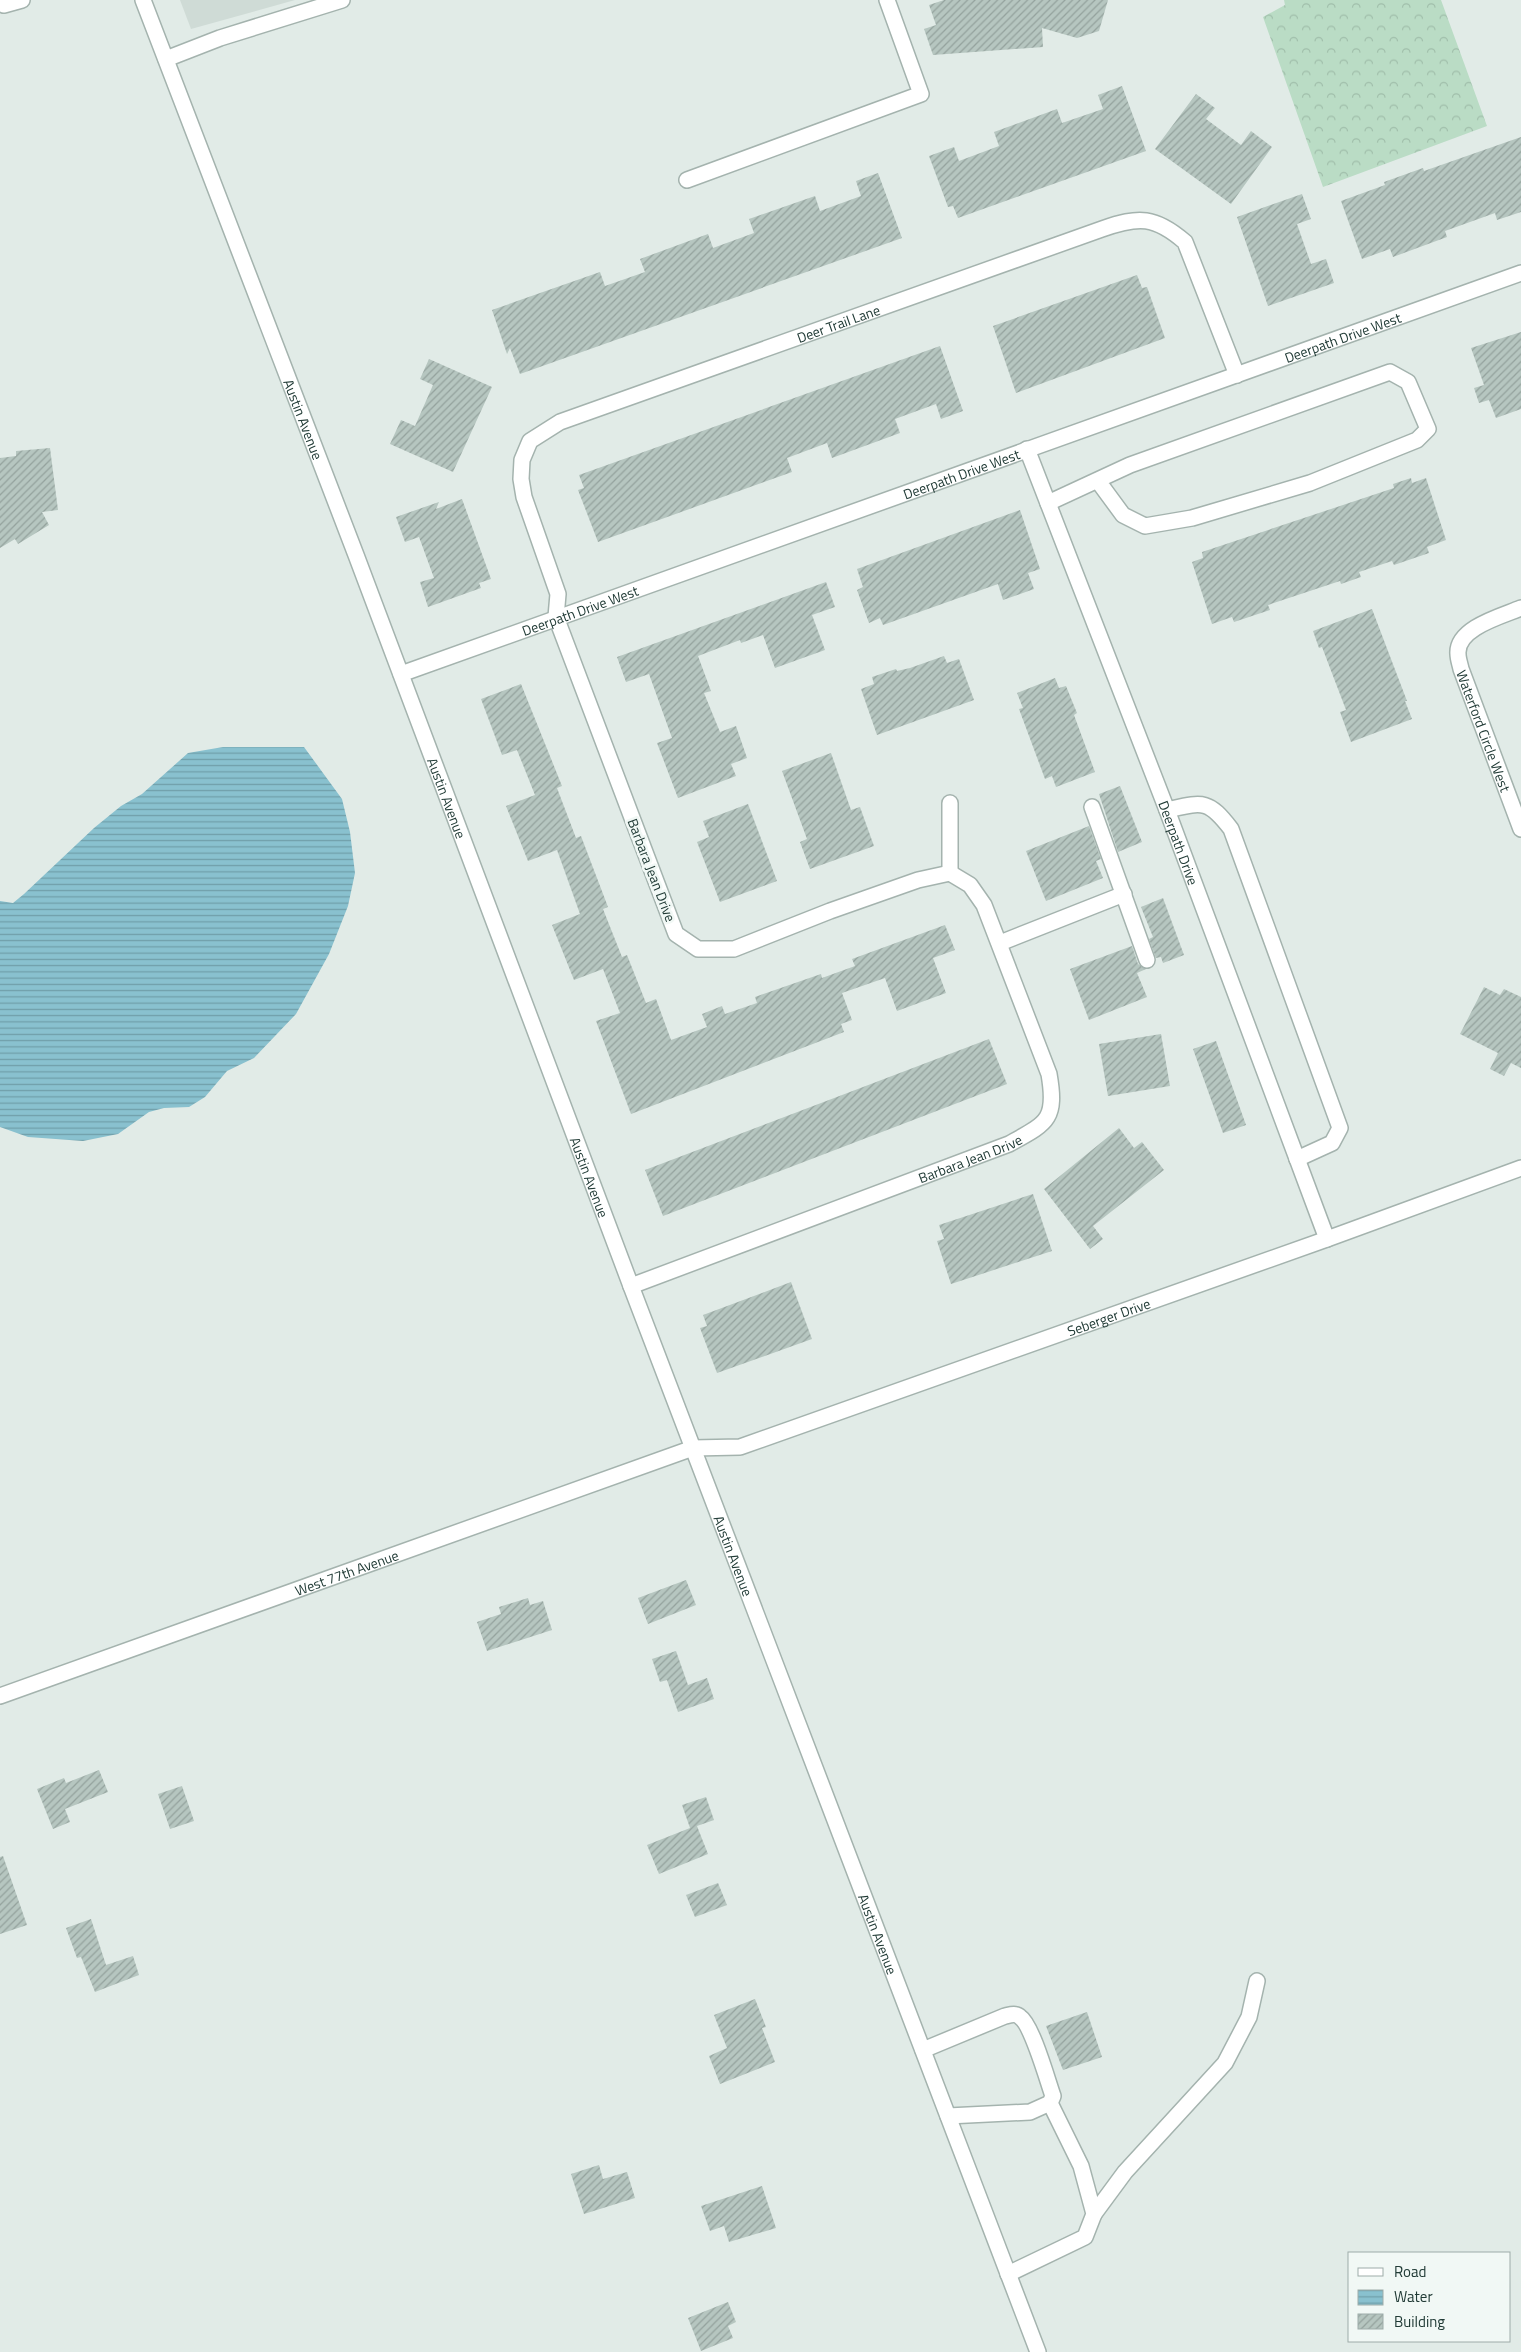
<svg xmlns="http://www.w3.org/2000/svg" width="1521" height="2352" viewBox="0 0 1521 2352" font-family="'Titillium Web',sans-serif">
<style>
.built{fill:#cfdbd6}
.forest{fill:url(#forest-crowns)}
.water{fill:url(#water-rules)}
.building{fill:url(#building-hatch)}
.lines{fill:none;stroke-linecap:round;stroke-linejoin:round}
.minor-casing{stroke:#a4b3ae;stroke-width:18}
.minor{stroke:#fff;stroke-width:15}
.labels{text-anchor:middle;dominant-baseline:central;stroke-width:5;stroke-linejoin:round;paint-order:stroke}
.street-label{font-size:14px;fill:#213b36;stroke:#f1f8f5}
</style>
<defs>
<pattern id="forest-crowns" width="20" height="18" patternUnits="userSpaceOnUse" patternTransform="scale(1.25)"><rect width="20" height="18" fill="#badcc5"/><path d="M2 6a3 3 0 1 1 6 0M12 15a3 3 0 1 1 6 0" fill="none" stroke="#a0beaa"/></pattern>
<pattern id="water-rules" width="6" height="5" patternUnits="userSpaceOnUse" patternTransform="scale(1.25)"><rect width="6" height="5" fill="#89c1cf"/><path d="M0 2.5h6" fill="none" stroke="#709ea9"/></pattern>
<pattern id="building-hatch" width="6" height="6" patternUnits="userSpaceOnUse" patternTransform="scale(1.25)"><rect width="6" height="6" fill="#b6c6c0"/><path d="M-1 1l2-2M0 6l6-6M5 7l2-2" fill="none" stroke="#94a29d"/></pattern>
</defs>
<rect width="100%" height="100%" fill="#e1ebe7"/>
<polygon class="built" points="180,0 295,0 191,29"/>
<polygon class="forest" points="1284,0 1441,0 1487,126 1323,187 1263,17 1285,5"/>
<polygon class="water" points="223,747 304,747 342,799 350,832 355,873 348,906 329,954 296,1014 254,1058 227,1071 205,1097 189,1107 164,1108 149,1112 118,1134 83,1141 28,1137 0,1127 0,901 13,903 24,894 94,828 121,806 142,794 188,753"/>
<g class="building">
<polygon points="944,0 1108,0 1099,31 1077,38 1042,28 1043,47 933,55 924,29 936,25 929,5"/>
<polygon points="1122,86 1146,151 958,218 953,206 948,207 929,156 954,147 959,161 999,146 994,132 1057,109 1062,123 1103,109 1098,95"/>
<polygon points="1196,94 1215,108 1206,119 1241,145 1251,131 1272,147 1231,204 1155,149"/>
<polygon points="1521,137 1521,212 1497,220 1495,213 1445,231 1447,237 1393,257 1390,249 1362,259 1341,201 1385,185 1384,182 1423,168 1424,171"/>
<polygon points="878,173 902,238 520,374 510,348 507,354 492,310 600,272 605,286 645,272 640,259 708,234 713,248 754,233 749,219 815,196 820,211 861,196 856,181"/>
<polygon points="1302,194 1311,219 1297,224 1311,264 1326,259 1334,283 1268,306 1237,217"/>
<polygon points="1137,275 1142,288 1147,287 1165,338 1016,393 993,326"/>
<polygon points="1521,332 1521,409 1496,418 1489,400 1479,403 1474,388 1484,385 1471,348"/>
<polygon points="940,346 963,411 941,419 936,404 895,419 900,433 832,458 827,443 787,458 792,472 598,542 578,490 584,488 579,475"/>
<polygon points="429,359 492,387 453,472 390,444 401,420 415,426 433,385 420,379"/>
<polygon points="50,448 58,510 42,512 49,525 18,544 15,539 0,548 0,458 16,456 16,451"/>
<polygon points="1411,478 1412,483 1426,478 1446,540 1427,547 1429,553 1394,565 1392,561 1359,572 1361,577 1341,584 1340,581 1268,605 1270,610 1234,622 1232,617 1212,624 1192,562 1203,558 1202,552 1394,488 1393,484"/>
<polygon points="462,499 491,579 479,583 481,588 428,607 420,582 434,578 419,537 405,542 396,517 439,502 436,509"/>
<polygon points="1020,510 1040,569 1028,573 1034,589 1003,600 998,584 883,625 880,618 869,623 857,590 863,587 857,569"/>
<polygon points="826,582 835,607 812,615 825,650 775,668 763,635 741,643 740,640 698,656 711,691 704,693 720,732 736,726 747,758 731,764 736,776 678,798 657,743 672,738 649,674 626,682 617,657"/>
<polygon points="1372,609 1407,701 1405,701 1412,719 1351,742 1340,712 1346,710 1322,647 1319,648 1313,631"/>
<polygon points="944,656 947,663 959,659 974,700 877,735 861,689 874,684 872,677 896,669 897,671 910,668"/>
<polygon points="1055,678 1059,688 1066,686 1077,713 1074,715 1095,772 1056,787 1052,776 1045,779 1019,709 1023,708 1017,693"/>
<polygon points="521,684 562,786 557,788 576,838 581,836 608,907 603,909 622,957 627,955 646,1003 656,999 671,1040 707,1027 702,1014 722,1006 725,1014 757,1003 755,997 821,974 822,978 855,966 852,959 945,925 955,950 933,958 946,993 897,1011 885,978 842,993 852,1020 841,1024 844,1032 631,1114 596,1021 620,1013 603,969 574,980 552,925 580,914 557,850 528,861 506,806 535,795 517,750 502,755 481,699"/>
<polygon points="831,753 851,810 860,807 874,846 810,869 800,842 807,839 782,771"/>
<polygon points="1120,786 1142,842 1118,852 1099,794"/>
<polygon points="748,804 777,881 720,902 697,842 709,837 703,821"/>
<polygon points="1089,826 1101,859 1096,861 1103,878 1046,901 1026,851"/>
<polygon points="1163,898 1184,955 1163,963 1161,957 1156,958 1149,939 1153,937 1141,907"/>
<polygon points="1132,946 1138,964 1146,969 1137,973 1147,997 1089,1020 1070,969"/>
<polygon points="1484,987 1500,995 1504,989 1521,997 1521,1068 1511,1063 1504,1076 1490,1069 1498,1053 1460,1034"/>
<polygon points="1161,1034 1170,1086 1108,1096 1099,1044"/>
<polygon points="989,1039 1007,1084 663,1216 645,1170"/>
<polygon points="1216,1041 1246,1125 1223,1133 1193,1049"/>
<polygon points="1119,1128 1134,1148 1142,1142 1164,1170 1093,1226 1103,1239 1090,1249 1044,1189"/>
<polygon points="1033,1194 1052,1251 951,1284 937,1241 944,1239 939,1225"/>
<polygon points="791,1282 812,1339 717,1373 700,1328 707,1326 703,1315"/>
<polygon points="686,1580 696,1605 648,1624 638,1598"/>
<polygon points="528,1598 530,1605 543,1601 552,1630 487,1651 477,1622 501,1614 499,1607"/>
<polygon points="676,1651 688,1685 707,1678 714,1699 678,1712 667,1680 660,1682 652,1659"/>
<polygon points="99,1770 108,1792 65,1809 70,1822 53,1829 37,1789 64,1778 66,1783"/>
<polygon points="182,1786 194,1821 170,1829 158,1794"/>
<polygon points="706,1797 714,1820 697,1826 708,1854 659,1874 647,1845 690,1828 682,1805"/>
<polygon points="3,1856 27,1925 0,1934 0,1857"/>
<polygon points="718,1883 727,1905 695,1917 686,1895"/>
<polygon points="91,1919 106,1965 133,1956 139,1975 95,1992 81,1957 77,1958 66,1928"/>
<polygon points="755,1999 766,2027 762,2028 775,2062 720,2084 709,2056 727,2048 714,2015"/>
<polygon points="1087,2012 1102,2057 1063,2070 1046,2026"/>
<polygon points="599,2165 603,2179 627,2172 635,2198 584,2214 571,2174"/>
<polygon points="762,2186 776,2228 729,2242 724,2226 710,2231 701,2206"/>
<polygon points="728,2302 736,2322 728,2326 733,2338 701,2351 688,2318"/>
</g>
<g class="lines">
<g class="minor-casing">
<g id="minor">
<polyline points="0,0 4,5 22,0"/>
<path id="s1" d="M143 0 356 555 631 1286 1038 2352"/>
<polyline points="166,59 220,38 342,0"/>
<polyline points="687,180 921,94 887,0"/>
<path id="s2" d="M1027 449 1167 810 1327 1239"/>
<polyline points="1048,503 1130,465 1390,372 1408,382 1428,429 1417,440 1310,483 1192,518 1145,526 1123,515 1098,481"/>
<path id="s3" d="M1521 608C1502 616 1456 628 1458 654 1458 659 1460 664 1461 669L1521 829"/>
<path id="s4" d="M401 674 1521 273"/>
<polyline points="1092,807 1147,960"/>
<path d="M1167 810C1203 802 1208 799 1231 829L1340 1128 1332 1143 1297 1159"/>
<polyline points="950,873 950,803"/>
<polyline points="1000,943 1124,894"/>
<path id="s5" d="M631 1286 1009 1144C1047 1123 1057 1120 1049 1074L984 905 970 885 950 873 918 880 830 911 734 949H698L676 934 556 617 558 594 524 497 521 479 522 460 530 441 560 422 1102 229C1139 216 1155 216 1185 242L1237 375"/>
<path id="s6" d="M0 1696 693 1448 740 1447 1327 1239 1521 1168"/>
<path d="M923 2050 1005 2016C1010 2015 1016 2013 1020 2017 1032 2025 1047 2079 1053 2096L1050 2103 1030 2112 948 2116"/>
<polyline points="1094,2214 1125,2172 1225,2063 1249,2017 1257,1981"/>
<polyline points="1008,2274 1085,2237 1094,2214 1081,2166 1050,2103"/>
</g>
</g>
<use href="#minor" class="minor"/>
</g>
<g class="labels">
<g class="street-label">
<text stroke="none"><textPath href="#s5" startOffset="1869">Deer Trail Lane</textPath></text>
<text stroke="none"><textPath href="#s4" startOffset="1000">Deerpath Drive West</textPath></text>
<text stroke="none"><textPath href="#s1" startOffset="449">Austin Avenue</textPath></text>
<text stroke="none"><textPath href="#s4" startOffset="595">Deerpath Drive West</textPath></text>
<text stroke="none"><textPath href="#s4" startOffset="190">Deerpath Drive West</textPath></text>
<text stroke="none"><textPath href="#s3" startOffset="164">Waterford Circle West</textPath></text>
<text stroke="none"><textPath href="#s1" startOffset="854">Austin Avenue</textPath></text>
<text stroke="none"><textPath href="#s2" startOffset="422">Deerpath Drive</textPath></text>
<text transform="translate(652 870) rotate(69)">Barbara Jean Drive</text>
<text stroke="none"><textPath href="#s5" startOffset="362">Barbara Jean Drive</textPath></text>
<text stroke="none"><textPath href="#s1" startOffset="1259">Austin Avenue</textPath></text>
<text stroke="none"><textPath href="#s6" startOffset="1174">Seberger Drive</textPath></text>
<text stroke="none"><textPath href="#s1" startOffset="1664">Austin Avenue</textPath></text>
<text stroke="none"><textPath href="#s6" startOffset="368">West 77th Avenue</textPath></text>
<text stroke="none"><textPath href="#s1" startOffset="2069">Austin Avenue</textPath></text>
</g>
</g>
<rect x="1348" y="2252" width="162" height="90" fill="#f1f8f5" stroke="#9eaca9"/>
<rect x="1358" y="2268" width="25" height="8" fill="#ffffff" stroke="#9eaca9"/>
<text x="1394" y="2277" font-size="15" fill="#213b36">Road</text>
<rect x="1358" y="2290" width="25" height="15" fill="url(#water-rules)" stroke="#9eaca9"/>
<text x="1394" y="2302" font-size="15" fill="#213b36">Water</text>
<rect x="1358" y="2314" width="25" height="15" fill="url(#building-hatch)" stroke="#9eaca9"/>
<text x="1394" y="2327" font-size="15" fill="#213b36">Building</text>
</svg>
